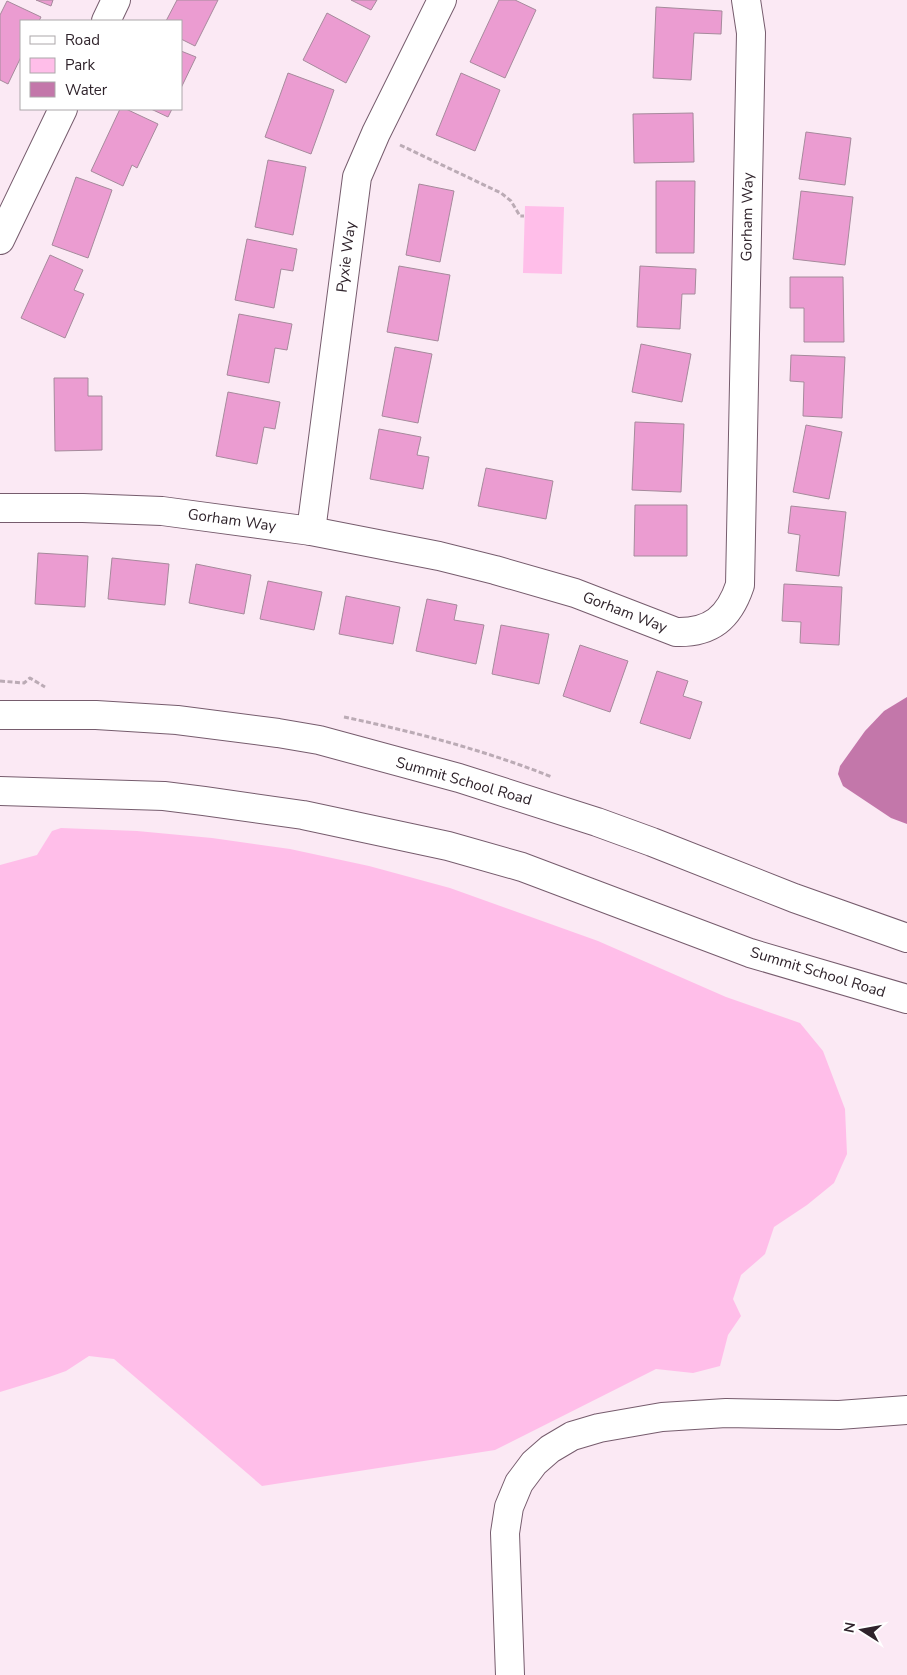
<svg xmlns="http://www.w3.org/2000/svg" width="907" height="1675" viewBox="0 0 907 1675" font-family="'Nunito Sans',sans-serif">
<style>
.green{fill:#ffbee9}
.water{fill:#c377aa}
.building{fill:#eb9cd1;stroke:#a68a9c}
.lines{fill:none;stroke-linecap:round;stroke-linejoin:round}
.minor-casing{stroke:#765c6d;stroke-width:30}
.path{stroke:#bbabb5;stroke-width:3;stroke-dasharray:5 2.5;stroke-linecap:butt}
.minor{stroke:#fff;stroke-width:28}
.labels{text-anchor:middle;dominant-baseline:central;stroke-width:4;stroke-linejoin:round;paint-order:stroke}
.street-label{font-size:15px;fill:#2f232b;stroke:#fff}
</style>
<rect width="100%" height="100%" fill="#fbe9f4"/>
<g class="green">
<polygon points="525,206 564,207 562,274 523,273"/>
<polygon points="61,828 137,831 212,838 290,849 369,866 450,888 598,941 726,997 800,1023 823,1051 845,1109 847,1154 834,1183 807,1205 774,1227 765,1254 741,1275 733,1299 741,1316 728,1335 720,1366 693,1373 656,1369 495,1450 262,1486 114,1359 89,1356 66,1371 49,1377 0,1392 0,865 37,855 52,831"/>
</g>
<polygon class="water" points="907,697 907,824 891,818 843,786 838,774 840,766 865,731 884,711"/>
<g class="building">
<polygon points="36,0 53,0 51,6"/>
<polygon points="177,0 218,0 195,46 181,39 181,21 166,21"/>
<polygon points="351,0 377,0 371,10"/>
<polygon points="499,0 515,0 536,10 505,78 470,62"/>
<polygon points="7,1 41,17 39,21 21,21 21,57 8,84 0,80 0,15"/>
<polygon points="656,7 722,11 721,34 694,33 691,80 653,78"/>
<polygon points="327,13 370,36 346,83 303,60"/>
<polygon points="181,51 196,57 181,88"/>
<polygon points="288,73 334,90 311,154 265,137"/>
<polygon points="461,73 500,90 475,151 436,135"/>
<polygon points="120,109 126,109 158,124 137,168 132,165 123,186 91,171"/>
<polygon points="151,109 172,109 168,117"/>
<polygon points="693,113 694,162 634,163 633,114"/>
<polygon points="806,132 851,138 845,185 799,179"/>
<polygon points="268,160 306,167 293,235 255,227"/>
<polygon points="76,177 112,190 88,258 52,245"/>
<polygon points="656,181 695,181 694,253 656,253"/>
<polygon points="419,184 454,191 440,262 406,255"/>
<polygon points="801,191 853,197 845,265 793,259"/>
<polygon points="247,239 297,249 293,271 281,269 274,308 235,300"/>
<polygon points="50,255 83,270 74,290 84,294 65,338 21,318"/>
<polygon points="399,266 450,275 438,341 387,332"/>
<polygon points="640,266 696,269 695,294 682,294 680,329 637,327"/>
<polygon points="790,277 843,277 844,342 804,342 804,308 790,308"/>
<polygon points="239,314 292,324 287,350 275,348 269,383 227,375"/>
<polygon points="641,344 691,354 682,402 632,392"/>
<polygon points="395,347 432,354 418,423 382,416"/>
<polygon points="791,355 845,357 842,418 803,416 804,382 790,381"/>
<polygon points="54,378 88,378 88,396 102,396 102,450 55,451"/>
<polygon points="228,392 280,402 275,429 264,427 257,464 216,456"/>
<polygon points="635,422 684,424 681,492 632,490"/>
<polygon points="806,425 842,432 829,499 793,492"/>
<polygon points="379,429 421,437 417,455 429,457 423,489 370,479"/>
<polygon points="486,468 553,481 546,519 478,506"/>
<polygon points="635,505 687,505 687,556 634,556"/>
<polygon points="791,506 846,512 839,576 796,571 800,535 788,533"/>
<polygon points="38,553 88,556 85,607 35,604"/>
<polygon points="112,558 169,564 165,605 108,599"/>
<polygon points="196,564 251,575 244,614 189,603"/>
<polygon points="268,581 322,592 314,630 260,619"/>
<polygon points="784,584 842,587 839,645 800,643 801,622 782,621"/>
<polygon points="346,596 400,607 393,644 339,634"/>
<polygon points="427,599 457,605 454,620 484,625 476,664 416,651"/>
<polygon points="501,625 549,634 539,684 492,674"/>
<polygon points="580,645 628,661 610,712 563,696"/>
<polygon points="657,671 688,681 683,696 702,702 690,739 640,723"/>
</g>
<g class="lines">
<g class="minor-casing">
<g id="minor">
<polyline points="106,21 116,0"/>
<polyline points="0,240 63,109"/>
<path d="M0 508H83L162 511 311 531 439 556 495 570 575 593 676 632C711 633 729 618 740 585L751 33 746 0"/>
<polyline points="311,531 357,177 376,133 442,0"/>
<polyline points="0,715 96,715 177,720 278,733 319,740 459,778 597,822 652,842 794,898 907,938"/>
<polyline points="0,791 164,796 204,801 303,815 448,846 522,867 750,953 907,999"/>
<polyline points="510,1675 505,1533 509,1507 519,1483 534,1463 550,1449 572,1436 599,1428 662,1417 726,1413 839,1415 907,1410"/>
</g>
</g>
<g class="path">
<polyline points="400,145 501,193 511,201 520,216 524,216"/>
<polyline points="0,681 24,683 30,678 45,687"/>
<path d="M344 717C415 732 484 750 552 777"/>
</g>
<use href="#minor" class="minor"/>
</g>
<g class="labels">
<g class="street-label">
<text transform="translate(747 217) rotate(-89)">Gorham Way</text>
<text transform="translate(346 257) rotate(-83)">Pyxie Way</text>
<text transform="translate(232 520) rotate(8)">Gorham Way</text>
<text transform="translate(625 612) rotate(21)">Gorham Way</text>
<text transform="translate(464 781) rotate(16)">Summit School Road</text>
<text transform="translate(818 972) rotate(17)">Summit School Road</text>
</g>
</g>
<rect x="20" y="20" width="162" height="90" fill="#ffffff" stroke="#aca7aa"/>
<rect x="30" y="36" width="25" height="8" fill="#ffffff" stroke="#aca7aa"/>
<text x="65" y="45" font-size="15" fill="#2f232b">Road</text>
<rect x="30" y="58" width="25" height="15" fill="#ffbee9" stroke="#aca7aa"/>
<text x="65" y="70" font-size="15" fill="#2f232b">Park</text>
<rect x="30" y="82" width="25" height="15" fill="#c377aa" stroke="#aca7aa"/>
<text x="65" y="95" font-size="15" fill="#2f232b">Water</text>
<g transform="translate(862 1630) rotate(281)" stroke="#ffffff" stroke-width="4" paint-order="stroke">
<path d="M0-4L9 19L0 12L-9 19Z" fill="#2f232b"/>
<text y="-8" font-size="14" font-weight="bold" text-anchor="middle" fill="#2f232b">N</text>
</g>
</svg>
